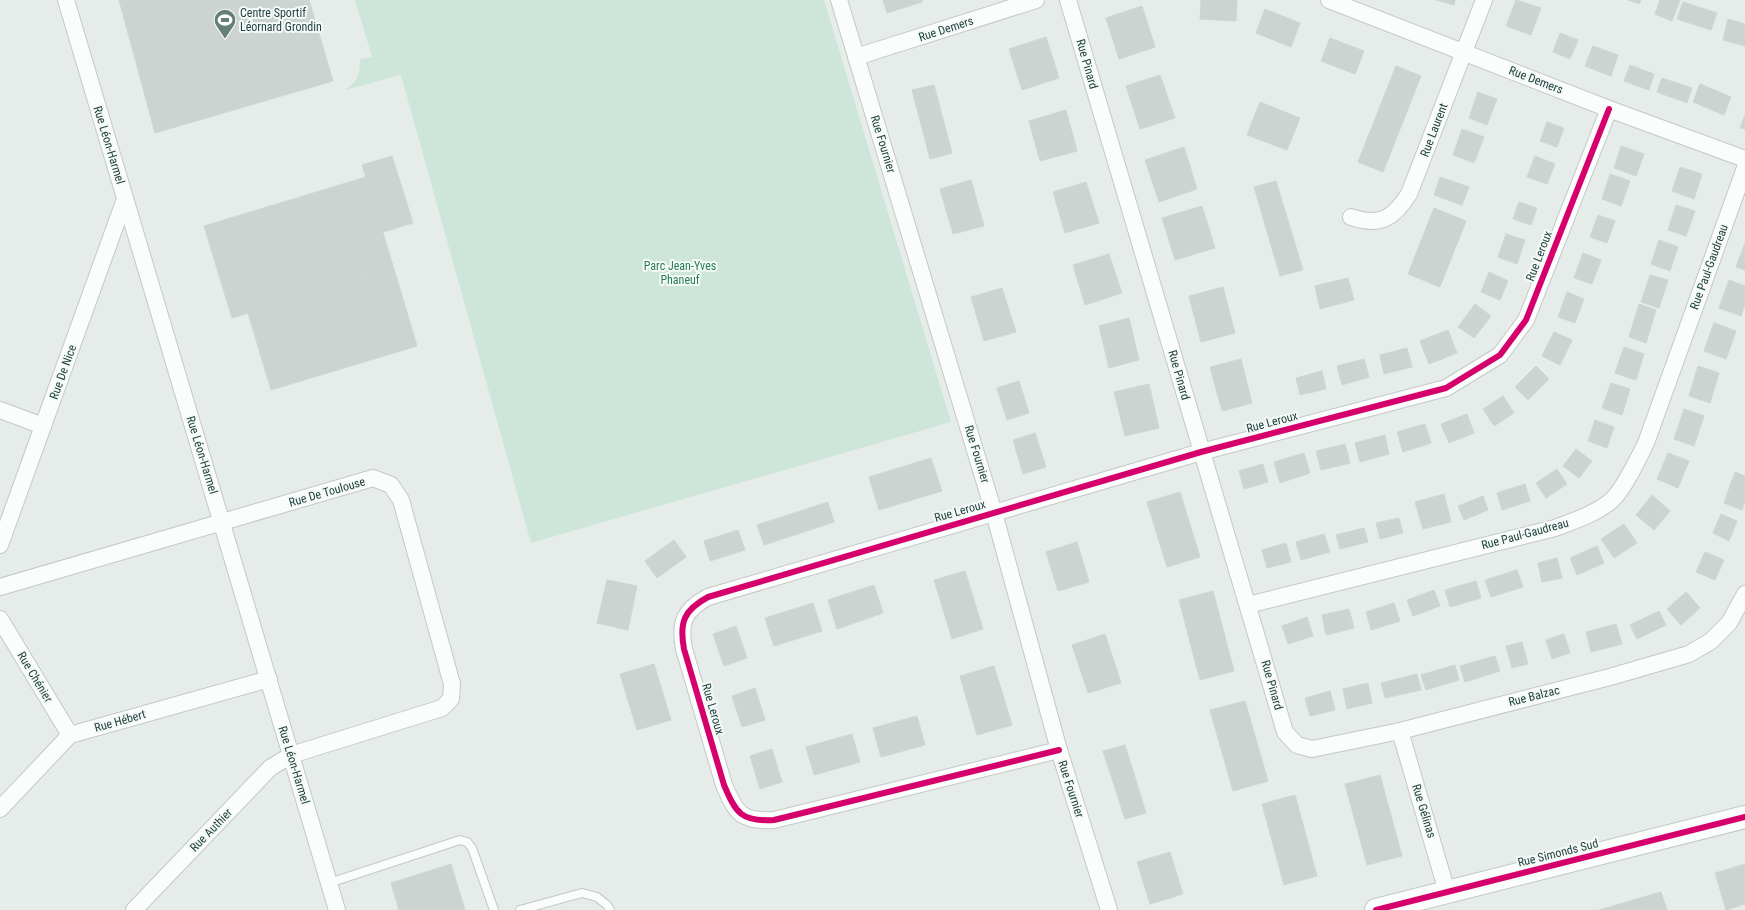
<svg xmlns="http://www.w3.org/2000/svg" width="1745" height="910" viewBox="0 0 1745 910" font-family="'Roboto Condensed',sans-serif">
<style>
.green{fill:#cee6d9}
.building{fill:#ccd3d1;stroke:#ced5d3}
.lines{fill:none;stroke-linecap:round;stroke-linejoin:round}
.lane-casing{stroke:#c3c9c7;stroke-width:10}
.street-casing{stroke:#c3c9c7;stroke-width:18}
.secondary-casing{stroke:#c1cac8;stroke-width:24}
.lane{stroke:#fbfcfc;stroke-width:8}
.street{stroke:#fbfcfc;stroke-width:16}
.secondary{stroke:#fbfcfc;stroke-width:22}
.cycleway-casing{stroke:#f5faf8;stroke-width:8}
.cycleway{stroke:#d6006c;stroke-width:6}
.labels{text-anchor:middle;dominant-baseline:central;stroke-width:4;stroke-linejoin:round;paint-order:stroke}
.poi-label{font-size:12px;fill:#21423e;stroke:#f5faf8;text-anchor:start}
.street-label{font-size:12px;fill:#21423e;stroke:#f5faf8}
.park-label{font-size:12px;fill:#277d56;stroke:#f5faf8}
</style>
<rect width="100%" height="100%" fill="#e6ecea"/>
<path class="green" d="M355 0H824L951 422 531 543 401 75 345 90C359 80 359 76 360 59L372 57Z"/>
<g class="building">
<polygon points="119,0 309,0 333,81 155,133"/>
<polygon points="883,0 922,0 922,2 887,13"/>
<polygon points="1201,0 1237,0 1236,21 1200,19"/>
<polygon points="1436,0 1455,0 1454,5"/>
<polygon points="1516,0 1541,8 1531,35 1506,26"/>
<polygon points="1628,0 1641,0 1639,4"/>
<polygon points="1660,0 1680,0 1672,21 1655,14"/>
<polygon points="1683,2 1717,13 1711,30 1677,19"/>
<polygon points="1142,6 1155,47 1119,59 1106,18"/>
<polygon points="1265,9 1300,23 1291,47 1256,33"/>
<polygon points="1728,19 1745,24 1745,46 1723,40"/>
<polygon points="1560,33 1578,40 1570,59 1553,52"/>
<polygon points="1046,37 1059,78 1022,90 1009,49"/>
<polygon points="1330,38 1364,51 1355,74 1321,61"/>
<polygon points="1593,46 1618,55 1611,76 1585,66"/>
<polygon points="1630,65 1654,74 1649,90 1624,81"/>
<polygon points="1396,66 1421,76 1383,172 1358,162"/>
<polygon points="1160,75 1175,118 1140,129 1126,86"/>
<polygon points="1662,78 1692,88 1687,103 1657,92"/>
<polygon points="1700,84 1731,97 1724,115 1693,102"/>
<polygon points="934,85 952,153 930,159 912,90"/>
<polygon points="1478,92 1497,99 1487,125 1469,118"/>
<polygon points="1260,102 1300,118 1287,150 1247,135"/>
<polygon points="1066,110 1077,151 1040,161 1029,121"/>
<polygon points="1745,115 1745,129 1740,128"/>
<polygon points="1547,122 1564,128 1557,147 1540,141"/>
<polygon points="1462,129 1484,137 1474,163 1453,155"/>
<polygon points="1621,146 1644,154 1636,176 1614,168"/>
<polygon points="1184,147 1197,189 1159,202 1145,160"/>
<polygon points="392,156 413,223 383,232 362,165"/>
<polygon points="1535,156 1555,164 1547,184 1527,177"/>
<polygon points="1680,167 1702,174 1694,199 1672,191"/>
<polygon points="1610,174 1630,181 1621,206 1602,199"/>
<polygon points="366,177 394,269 232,318 204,226"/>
<polygon points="1440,177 1469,187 1462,205 1434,195"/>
<polygon points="971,180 984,226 953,234 940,189"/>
<polygon points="1276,181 1303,270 1280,276 1254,187"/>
<polygon points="1086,182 1099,223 1065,233 1053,192"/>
<polygon points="1519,202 1537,208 1531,225 1513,219"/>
<polygon points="1676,205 1695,211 1686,236 1668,230"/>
<polygon points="1202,206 1215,248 1175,260 1162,218"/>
<polygon points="1434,208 1466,221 1440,287 1408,274"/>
<polygon points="1598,215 1615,221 1607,243 1590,237"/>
<polygon points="1506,234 1525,240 1517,264 1498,257"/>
<polygon points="1659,240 1678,247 1670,271 1651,264"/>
<polygon points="1745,243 1745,270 1736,267"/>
<polygon points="1583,253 1601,260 1592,284 1574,278"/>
<polygon points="1109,254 1122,293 1085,305 1073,265"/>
<polygon points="394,269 417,346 271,390 248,313"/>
<polygon points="1489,272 1508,281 1500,300 1481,292"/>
<polygon points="1650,275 1668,280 1659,308 1641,302"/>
<polygon points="1348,278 1354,300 1320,309 1315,286"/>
<polygon points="1729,280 1745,286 1745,303 1741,316 1719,308"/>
<polygon points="1223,287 1235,333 1201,342 1189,296"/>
<polygon points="1002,288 1016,332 984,341 971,297"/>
<polygon points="1567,292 1584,299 1575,323 1558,317"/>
<polygon points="1475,304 1491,316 1474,338 1458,327"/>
<polygon points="1639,304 1656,310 1646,343 1629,337"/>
<polygon points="1129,318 1139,360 1109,368 1099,326"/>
<polygon points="1714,323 1736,331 1726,359 1704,351"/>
<polygon points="1448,330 1457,353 1429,364 1420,341"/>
<polygon points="1554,332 1572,340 1560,365 1542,356"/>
<polygon points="1624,347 1644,354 1636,380 1615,373"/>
<polygon points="1407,348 1412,367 1384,374 1380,355"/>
<polygon points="1241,359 1252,403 1222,411 1210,367"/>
<polygon points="1364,359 1369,377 1342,385 1337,366"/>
<polygon points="1536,366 1549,379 1528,400 1515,387"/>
<polygon points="1698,366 1719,373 1710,403 1689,396"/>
<polygon points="1322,371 1326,389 1300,395 1296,378"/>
<polygon points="1019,381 1029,413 1007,420 997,388"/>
<polygon points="1611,383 1630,389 1622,415 1602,408"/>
<polygon points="1149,384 1159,428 1125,436 1114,392"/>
<polygon points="1503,396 1514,413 1494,426 1483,409"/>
<polygon points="1684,409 1704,416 1694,446 1674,439"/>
<polygon points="1467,414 1474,433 1449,443 1441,424"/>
<polygon points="1595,420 1614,427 1607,448 1588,441"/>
<polygon points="1425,424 1431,443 1403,452 1397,432"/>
<polygon points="1035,433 1046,467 1023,474 1013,440"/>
<polygon points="1385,435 1389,454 1360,462 1355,443"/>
<polygon points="1345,444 1350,463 1321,470 1316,451"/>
<polygon points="1576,449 1592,461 1579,478 1563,466"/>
<polygon points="1304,453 1310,473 1280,483 1274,462"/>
<polygon points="1668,453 1689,461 1678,488 1657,479"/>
<polygon points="931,458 942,491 879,510 869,477"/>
<polygon points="1263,464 1268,482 1244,489 1239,471"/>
<polygon points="1557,469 1567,484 1546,498 1536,483"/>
<polygon points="1735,472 1745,476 1745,501 1742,510 1724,503"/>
<polygon points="1525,484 1530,501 1502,510 1497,493"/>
<polygon points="1180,492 1200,557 1167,567 1147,502"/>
<polygon points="1444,494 1451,522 1423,529 1415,502"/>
<polygon points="1652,495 1670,511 1654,530 1636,515"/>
<polygon points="1483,496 1488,510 1464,520 1458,506"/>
<polygon points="828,502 834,522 764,545 757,525"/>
<polygon points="1721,514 1737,521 1729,541 1713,533"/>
<polygon points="1399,518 1403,533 1380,539 1376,523"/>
<polygon points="1624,524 1637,543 1614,558 1601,539"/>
<polygon points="1364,528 1368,542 1340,549 1336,535"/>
<polygon points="738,530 745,550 710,561 704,541"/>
<polygon points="1324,534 1330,552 1301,560 1296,542"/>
<polygon points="674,540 686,557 657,578 645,561"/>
<polygon points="1077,542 1089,582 1058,591 1046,552"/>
<polygon points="1286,543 1291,562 1267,568 1262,550"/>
<polygon points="1597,546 1604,563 1577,575 1570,558"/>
<polygon points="1705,552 1724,560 1715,580 1696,572"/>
<polygon points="1557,558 1562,578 1542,582 1538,563"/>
<polygon points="1517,570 1523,587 1491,597 1485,580"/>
<polygon points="965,571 983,629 952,639 934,580"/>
<polygon points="607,580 637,586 628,630 597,623"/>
<polygon points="1476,581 1481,598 1450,607 1445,590"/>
<polygon points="874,585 883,613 837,629 828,600"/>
<polygon points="1434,590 1440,606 1413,616 1407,600"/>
<polygon points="1213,591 1234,671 1200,680 1179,600"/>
<polygon points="1686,592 1700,608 1681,625 1667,609"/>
<polygon points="813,603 822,631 774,646 765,618"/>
<polygon points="1394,603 1400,621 1371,630 1366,612"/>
<polygon points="1349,609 1354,628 1326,635 1322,615"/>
<polygon points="1659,611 1666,625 1637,639 1630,625"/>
<polygon points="1307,617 1313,636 1288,644 1282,626"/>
<polygon points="1616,624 1622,644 1591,652 1586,632"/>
<polygon points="736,626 747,658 724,666 713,634"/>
<polygon points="1105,634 1121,683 1088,693 1072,645"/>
<polygon points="1564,634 1570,653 1552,659 1546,640"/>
<polygon points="1522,642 1528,664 1512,668 1506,646"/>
<polygon points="1495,656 1500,671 1465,682 1460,666"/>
<polygon points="654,664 671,720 637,730 620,674"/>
<polygon points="1455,665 1459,680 1426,690 1421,675"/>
<polygon points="994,666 1012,725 977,735 960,676"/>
<polygon points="1417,674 1421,690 1385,698 1381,683"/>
<polygon points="1368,683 1372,703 1347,709 1343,689"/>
<polygon points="755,688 765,720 742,727 732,696"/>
<polygon points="1330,691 1335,710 1310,716 1305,698"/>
<polygon points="1245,701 1268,781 1233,791 1210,710"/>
<polygon points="917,716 925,745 881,757 873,728"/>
<polygon points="852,734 860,762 814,775 806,747"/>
<polygon points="1125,745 1146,813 1125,819 1103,751"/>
<polygon points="772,749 782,782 760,789 750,756"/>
<polygon points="1380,775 1402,856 1367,865 1345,784"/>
<polygon points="1295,795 1317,876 1284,885 1262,804"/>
<polygon points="1170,852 1183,894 1150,904 1137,862"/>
<polygon points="451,864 465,910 399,910 391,883"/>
<polygon points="1745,864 1745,904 1726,910 1715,873"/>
<polygon points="1661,892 1667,910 1599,910"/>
</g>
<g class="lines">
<g class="lane-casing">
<g id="lane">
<polyline points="329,883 460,840 467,842 472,848 494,910"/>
<polyline points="520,910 582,893 597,897 607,905 610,910"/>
</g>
</g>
<g class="street-casing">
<g id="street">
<polyline points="66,0 337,910"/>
<polyline points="839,0 994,513 1059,750 1109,910"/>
<polyline points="1068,0 1285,732 1297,745 1312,749 1400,731 1610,677 1689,654 1711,641 1729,623 1745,594"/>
<polyline points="1329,0 1609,109 1745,159"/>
<polyline points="856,57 1036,0"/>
<path d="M1351 217C1380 227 1394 218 1409 194L1484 0"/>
<polyline points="0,410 43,426"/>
<polyline points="0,545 125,199"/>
<polyline points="0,587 373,478 391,485 401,500 452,684 451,699 442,708 291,755 270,768 134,910"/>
<path d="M1248 605 1555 528C1574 521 1598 513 1613 499 1625 487 1638 459 1646 443L1745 168"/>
<polyline points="0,619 70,735"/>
<polyline points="1400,731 1447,892"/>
<path d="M1059 750 774 820C741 822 736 813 724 785L684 649C679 622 684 610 708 597L1201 452 1446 388 1500 355 1526 320 1609 109"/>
<polyline points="0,809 70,735 269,679"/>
</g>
</g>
<g class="secondary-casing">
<polyline id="secondary" points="1376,910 1745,817"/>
</g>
<use href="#lane" class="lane"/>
<use href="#street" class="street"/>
<use href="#secondary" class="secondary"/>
<g class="cycleway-casing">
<g id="cycleway">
<path d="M1059 750 774 820C741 822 736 813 724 785L684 649C679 622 684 610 708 597L1201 452 1446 388 1500 355 1526 320 1609 109"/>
<polyline points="1376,910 1745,817"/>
</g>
</g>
<use href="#cycleway" class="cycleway"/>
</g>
<defs>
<g id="stadium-pin" transform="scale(1.15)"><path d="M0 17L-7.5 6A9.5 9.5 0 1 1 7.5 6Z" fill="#667e7a" stroke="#f5faf8"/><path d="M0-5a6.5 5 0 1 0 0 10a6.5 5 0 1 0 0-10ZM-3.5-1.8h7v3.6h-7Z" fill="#fff"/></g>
</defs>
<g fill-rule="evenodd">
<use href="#stadium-pin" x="225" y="20"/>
</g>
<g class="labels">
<g class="poi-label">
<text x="240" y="13">Centre Sportif<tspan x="240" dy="14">Léornard Grondin</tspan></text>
</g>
<g class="street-label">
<text transform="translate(946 29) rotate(-18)">Rue Demers</text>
<text transform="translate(1087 64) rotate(74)">Rue Pinard</text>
<text transform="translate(1536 80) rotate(21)">Rue Demers</text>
<text transform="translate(1434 130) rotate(-69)">Rue Laurent</text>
<text transform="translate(883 144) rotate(73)">Rue Fournier</text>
<text transform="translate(109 145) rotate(73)">Rue Léon-Harmel</text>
<text transform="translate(1539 256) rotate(-69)">Rue Leroux</text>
<text transform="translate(1709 267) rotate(-70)">Rue Paul-Gaudreau</text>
<text transform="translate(63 372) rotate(-70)">Rue De Nice</text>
<text transform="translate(1179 375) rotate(74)">Rue Pinard</text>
<text transform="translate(1272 422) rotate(-15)">Rue Leroux</text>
<text transform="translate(977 454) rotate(73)">Rue Fournier</text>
<text transform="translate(202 455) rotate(73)">Rue Léon-Harmel</text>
<text transform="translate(327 492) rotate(-16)">Rue De Toulouse</text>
<text transform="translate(960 511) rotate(-16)">Rue Leroux</text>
<text transform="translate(1525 534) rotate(-15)">Rue Paul-Gaudreau</text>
<text transform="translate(35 677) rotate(59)">Rue Chénier</text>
<text transform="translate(1272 685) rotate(74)">Rue Pinard</text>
<text transform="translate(1534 696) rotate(-14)">Rue Balzac</text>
<text transform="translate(713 709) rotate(74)">Rue Leroux</text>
<text transform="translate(120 721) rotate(-16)">Rue Hébert</text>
<text transform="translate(294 765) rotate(73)">Rue Léon-Harmel</text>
<text transform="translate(1071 789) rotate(72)">Rue Fournier</text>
<text transform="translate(1424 811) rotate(73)">Rue Gélinas</text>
<text transform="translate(211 830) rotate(-46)">Rue Authier</text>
<text transform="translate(1558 853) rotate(-14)">Rue Simonds Sud</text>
</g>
<g class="park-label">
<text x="680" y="266">Parc Jean-Yves<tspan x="680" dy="14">Phaneuf</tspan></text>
</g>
</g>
</svg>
